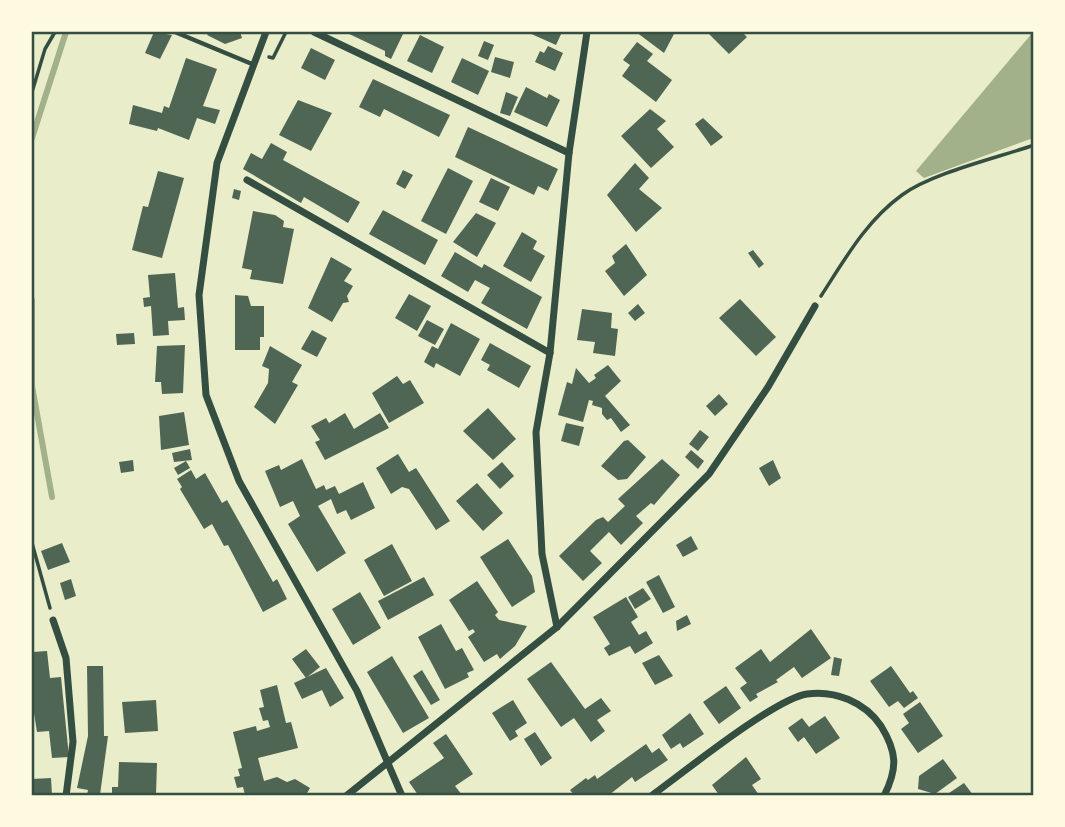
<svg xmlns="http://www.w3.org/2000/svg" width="1065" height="827" font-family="'Public Sans',sans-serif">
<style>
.water{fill:#a3b18a}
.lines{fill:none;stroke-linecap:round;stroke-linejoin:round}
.stream{stroke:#a3b18a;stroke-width:6}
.building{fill:#4f6655}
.path{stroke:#344e41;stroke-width:3.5}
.service{stroke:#344e41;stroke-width:4.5}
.minor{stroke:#344e41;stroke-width:7}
.neatline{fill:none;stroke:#344e41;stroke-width:2.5}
</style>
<rect width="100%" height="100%" fill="#e9edc9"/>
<path class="water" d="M1033 32V138L924 178 916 171Z"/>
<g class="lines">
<g class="stream">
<path d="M32 138 66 32"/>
<path d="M32 300V386L52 497"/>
</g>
</g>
<g class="building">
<path d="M154 32 172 35 160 59 145 53Z"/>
<path d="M209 32H240L242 38 225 44 207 35Z"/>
<path d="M345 32H404L391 59 385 56V51Z"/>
<path d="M527 32H562L556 45Z"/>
<path d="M636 32H675L664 53Z"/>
<path d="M707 32H742L747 37 729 54Z"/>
<path d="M420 35 444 47 432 73 407 61Z"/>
<path d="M484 41 494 45 488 60 478 56Z"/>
<path d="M637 42 653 54 647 61 672 80 656 102 622 76 630 65 623 60Z"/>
<path d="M548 46 563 53 555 71 535 62 540 51 544 53Z"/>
<path d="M311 48 335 60 325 80 301 68Z"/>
<path d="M495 57 514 62 510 78 491 72Z"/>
<path d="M186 58 217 69 203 106 220 110 215 124 197 118 189 140 158 128 157 131 129 124 133 105 162 113 164 106 169 108Z"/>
<path d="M462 58 489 71 478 95 451 82Z"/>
<path d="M373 79 450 115 439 137 384 109 380 117 359 107Z"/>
<path d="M526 87 547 98 549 94 560 100 547 127 514 112Z"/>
<path d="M506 92 518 97 510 116 500 113Z"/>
<path d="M298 100 332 113 311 151 279 135Z"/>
<path d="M650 109 666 121 657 129 674 147 651 168 621 136Z"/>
<path d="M703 118 723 137 711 146 695 124Z"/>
<path d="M468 127 558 169 548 191 538 186 534 195 455 157Z"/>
<path d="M271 143 287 152 283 160 360 202 348 223 304 197 301 203 243 169 251 153 262 159Z"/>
<path d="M635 163 649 178 639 189 662 208 636 232 607 195Z"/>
<path d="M448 168 473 181 446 234 421 221Z"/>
<path d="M403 170 413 175 405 189 396 184Z"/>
<path d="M158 171 184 178 162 258 132 250 143 206 148 207Z"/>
<path d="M491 178 510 187 498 211 479 202Z"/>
<path d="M234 189 241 191 239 200 232 198Z"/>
<path d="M383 210 438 240 425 265 369 234Z"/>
<path d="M253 211 275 215 284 221 283 227 294 229 283 284 250 279 252 270 242 268Z"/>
<path d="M476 213 496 223 477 257 453 242Z"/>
<path d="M522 232 537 241 533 249 545 256 531 282 503 266Z"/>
<path d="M626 244 647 275 624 296 605 271 615 263 612 256Z"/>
<path d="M753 250 764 264 759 268 748 253Z"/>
<path d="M455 252 482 268 484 264 542 297 527 329 481 303 490 288 475 280 468 292 441 276Z"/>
<path d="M331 257 352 269 344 281 353 286 347 296 349 302 343 303 332 322 308 308Z"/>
<path d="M175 273 178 308 184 307 185 320 168 321 169 335 153 336 151 306 144 307 143 298 150 297 148 275Z"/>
<path d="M409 294 431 306 417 331 395 318Z"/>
<path d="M235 295 248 296 251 306H264V337H260V350H235Z"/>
<path d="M740 299 776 337 756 356 719 318Z"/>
<path d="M638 304 645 313 635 321 628 313Z"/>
<path d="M582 309 612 313 611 328 618 329 615 356 593 353 595 342 577 340Z"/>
<path d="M427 320 444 329 435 345 418 336Z"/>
<path d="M451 323 480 339 460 376 436 363 434 368 424 362 432 346 438 349Z"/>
<path d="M312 330 327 338 317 357 301 349Z"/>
<path d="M134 333 135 344 117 345 116 334Z"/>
<path d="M490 343 531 366 519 388 487 370 490 365 481 360Z"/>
<path d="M185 345 183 393 162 394 161 382H155L157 346Z"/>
<path d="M270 346 302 365 292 382 298 385 275 424 254 407 268 383 269 369 262 366Z"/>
<path d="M608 365 621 381 605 396 630 425 621 432 611 418 607 420 602 414V408L592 405 593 401 589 400 583 422 558 415 567 382 572 384 576 368 589 383 596 378 594 375Z"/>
<path d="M397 376 403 384 410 380 424 403 389 423 372 393Z"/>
<path d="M719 394 728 404 715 416 706 406Z"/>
<path d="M488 408 516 439 493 460 463 431Z"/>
<path d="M184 412 189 445 161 450 159 416Z"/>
<path d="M345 413 354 429 380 413 389 428 325 460 315 442 320 440 311 426 326 418 329 423Z"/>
<path d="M566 423 584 427 579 446 561 441Z"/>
<path d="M700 430 709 437 698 451 689 444Z"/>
<path d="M628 440 646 457 627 479 618 480 601 466 624 441Z"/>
<path d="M190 449 192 460 174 462 172 453Z"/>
<path d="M691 450 704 461 698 469 685 457Z"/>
<path d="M398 454 409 472 416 468 450 521 436 530 409 489 402 487 391 494 376 468Z"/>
<path d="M302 459 316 489 324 485 326 490 335 486 339 494 363 482 375 508 351 520 346 510 337 514 331 499 318 506 346 553 317 572 288 524 300 516 293 501 280 507 265 471 279 465 281 470Z"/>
<path d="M662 459 680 475 654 505 651 503 636 516 643 523 621 545 609 532 590 551 602 563 583 581 559 556 596 520 603 517 608 522 625 506 618 499Z"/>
<path d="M133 460 134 471 121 473 119 462Z"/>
<path d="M773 460 781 478 769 486 759 468Z"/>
<path d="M186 461 190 468 178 475 174 468Z"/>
<path d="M502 462 514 476 500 489 487 475Z"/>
<path d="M191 470 196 479 205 473 222 503 227 500 273 582 277 579 287 599 263 612 228 545 224 546 212 524 204 529 180 489 182 487 177 479Z"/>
<path d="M477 483 503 513 483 531 456 501Z"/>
<path d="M691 536 698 549 683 557 676 545Z"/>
<path d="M508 539 532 576 535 592 512 607 480 557Z"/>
<path d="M62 543 70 562 48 570 41 551Z"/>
<path d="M392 544 412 581 384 596 364 560Z"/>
<path d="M659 575 675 607 663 613 646 582Z"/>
<path d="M424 577 434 595 388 620 378 601Z"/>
<path d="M71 579 76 596 65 600 60 583Z"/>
<path d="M477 581 498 612 495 615 499 620 527 626 515 646 500 659 497 654 484 662 468 637 475 632 473 629 469 631 449 600Z"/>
<path d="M643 588 651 599 635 609 628 597Z"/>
<path d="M360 592 381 628 353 645 332 609Z"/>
<path d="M626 597 638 617 631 622 639 635 646 631 653 643 635 654 630 646 609 656 604 648 610 644 593 617Z"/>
<path d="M687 615 691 624 677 631 676 621Z"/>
<path d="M441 624 456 651 462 648 474 670 467 673 469 677 445 689 418 637Z"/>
<path d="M811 629 831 658 802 678 794 667 776 680 778 682 756 694 758 697 750 702 740 688 747 683 735 668 761 649 770 662Z"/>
<path d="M306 649 320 667 306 678 292 659Z"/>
<path d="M47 651 50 678 61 677 69 757 52 758 49 731 37 732 32 701V652Z"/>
<path d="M659 655 673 676 655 685 642 663Z"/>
<path d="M392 656 429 718 403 733 367 672Z"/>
<path d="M834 657 842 659 839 676 831 675Z"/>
<path d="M551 662 585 709 601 698 611 711 597 720 605 731 591 742 574 718 561 727 527 679Z"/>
<path d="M87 666H103L104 736H108L100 795H87L88 790 77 788 88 736Z"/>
<path d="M891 666 910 693 913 691 918 698 904 708 898 701 889 707 870 681Z"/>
<path d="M326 668 344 698 330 707 322 690 302 699 294 683Z"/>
<path d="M422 670 440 700 431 705 413 676Z"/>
<path d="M277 685 286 723 291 722 298 748 258 758 264 781 277 777 287 782 295 779 310 788 306 795H245L243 787 237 788 234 777 240 776 238 769 242 768 233 732 256 726 257 731 270 727 268 720 263 721 259 708 264 707 260 690Z"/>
<path d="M726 686 741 708 719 724 703 702Z"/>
<path d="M156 700 158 731 125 733 122 702Z"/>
<path d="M513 700 527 723 515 731 518 736 510 741 492 713Z"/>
<path d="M920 702 943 736 918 753 901 729 909 723 903 714Z"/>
<path d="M690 713 704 734 683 748 680 743 671 749 662 735Z"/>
<path d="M825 716 840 738 816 754 804 737 798 742 788 728 802 718 809 727Z"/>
<path d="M535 732 552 758 541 766 524 739Z"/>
<path d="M446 734 473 774 455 786 462 795H418L409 782 444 758 433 743Z"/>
<path d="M646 744 652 753 659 748 668 760 635 782 632 777 609 795H574L570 790 586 778 588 780 595 775 597 779Z"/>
<path d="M746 757 761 779 752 785 759 795H719L712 785Z"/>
<path d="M943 759 957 778 935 794 918 789 919 776Z"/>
<path d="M119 762 157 763 156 795H112V787H118Z"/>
<path d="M51 778 52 795H32V779Z"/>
<path d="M964 783 973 795H946Z"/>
</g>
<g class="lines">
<g class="path">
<path d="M269 57 273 58 286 32"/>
<path d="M32 92 45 49 55 32"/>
<path d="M821 296C845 259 866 221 902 195 932 173 997 158 1034 145"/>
<path d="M32 543 50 608"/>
</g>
<path class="service" d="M175 32 252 64"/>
<g class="minor">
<path d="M266 32 217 163 199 295 206 395 239 481 357 691 402 796"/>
<path d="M314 32 569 153"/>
<path d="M247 180 550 353"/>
<path d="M53 620 66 658 73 742 66 796"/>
<path d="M557 627 542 554 536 432 550 353 569 153 587 32"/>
<path d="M346 796 557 627 709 474 768 387 815 306"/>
<path d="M651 796C683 773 774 699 807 694 835 690 865 702 881 726 897 752 898 768 884 796"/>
</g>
</g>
<rect width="1065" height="827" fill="none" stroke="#fefae0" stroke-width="66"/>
<rect x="33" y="33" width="999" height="761" class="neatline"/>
</svg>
